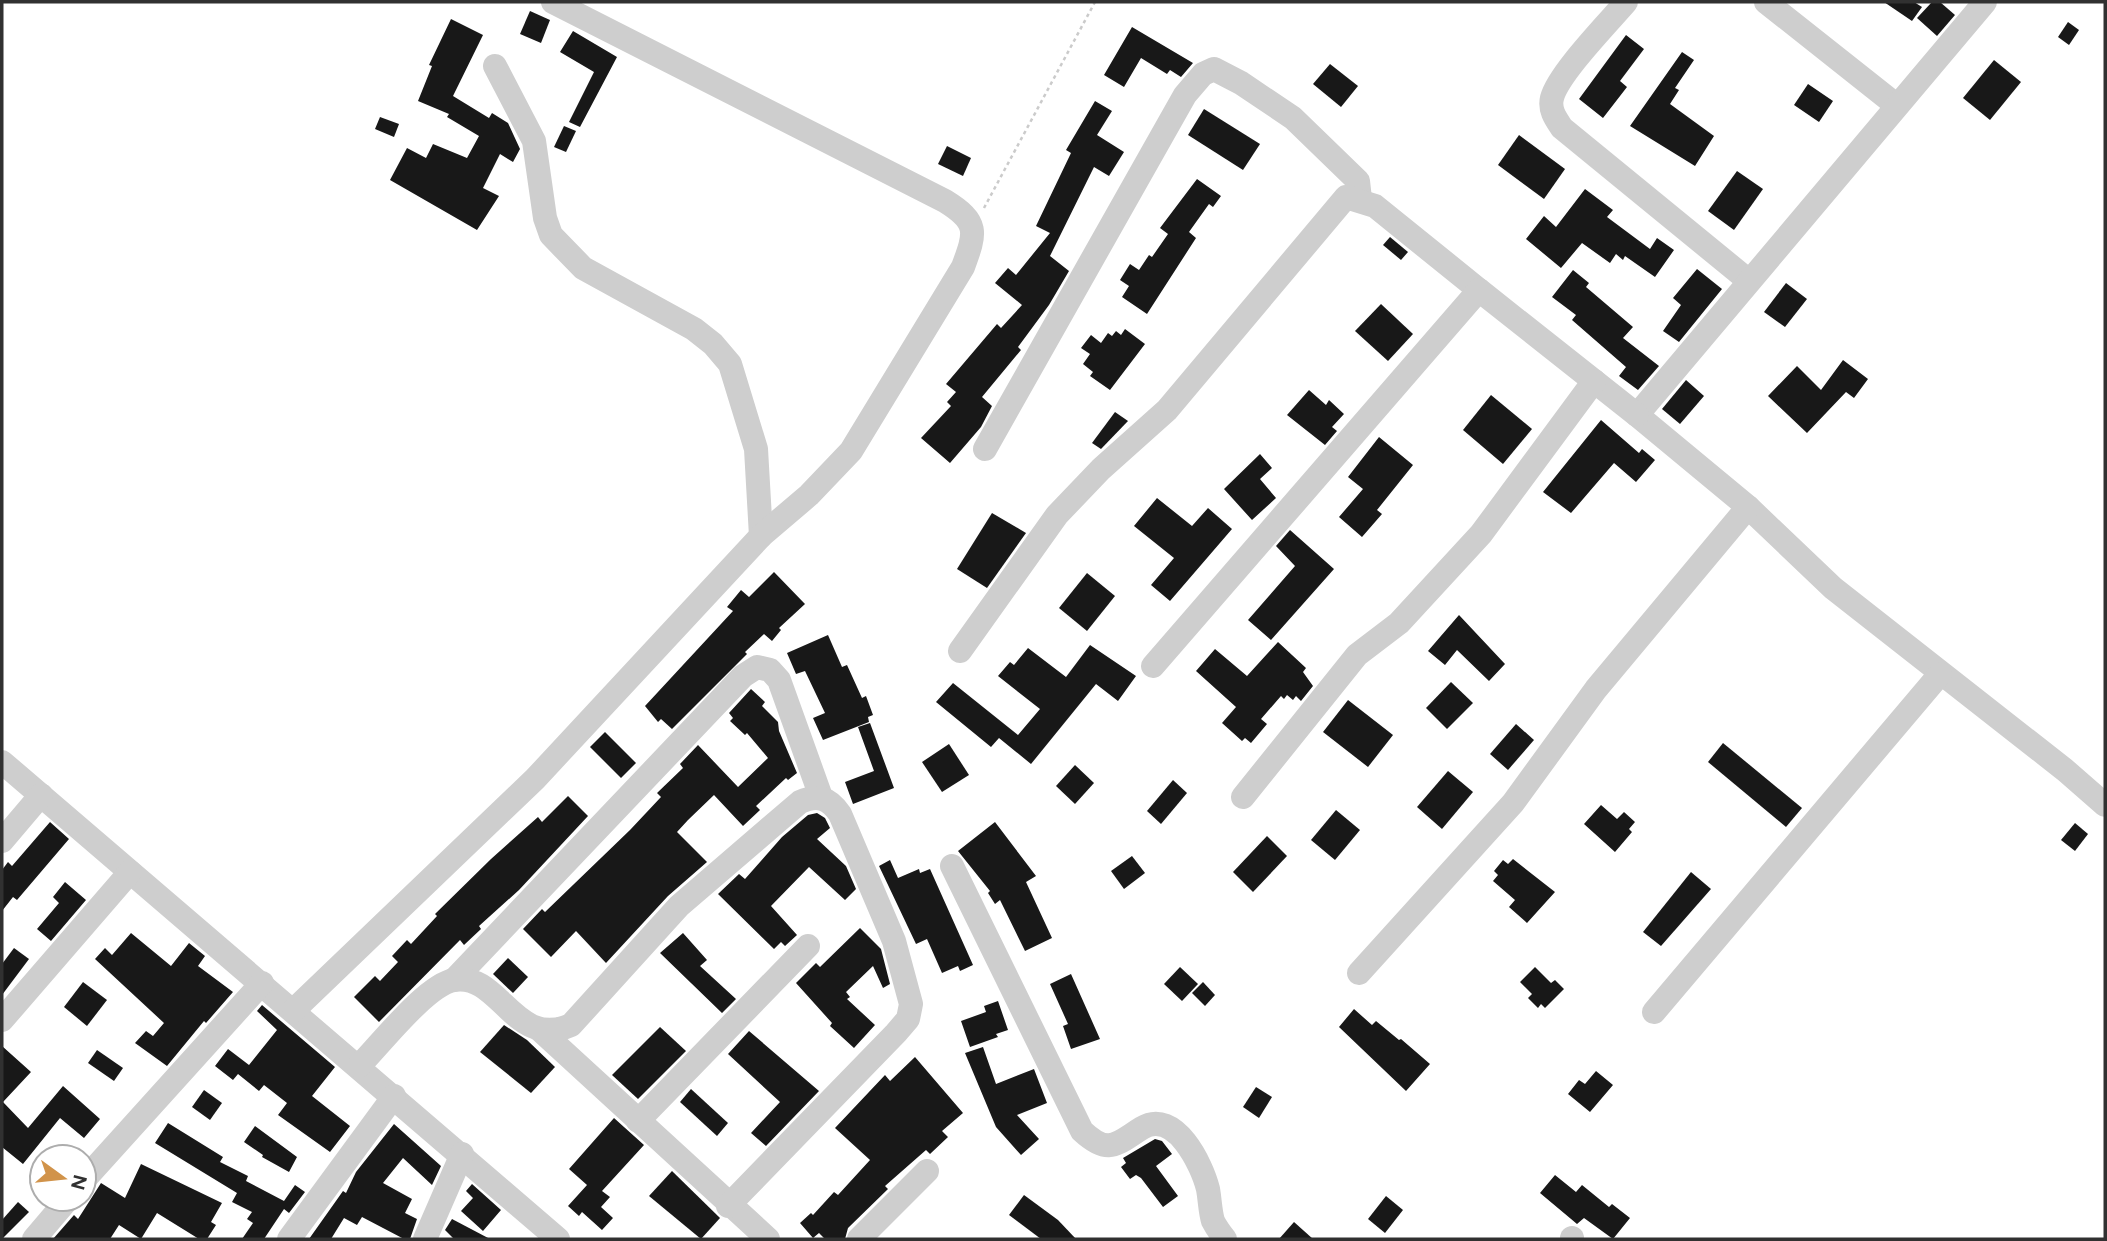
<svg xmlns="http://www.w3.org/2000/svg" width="2107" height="1241" font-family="Figtree,sans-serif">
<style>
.building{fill:#181818}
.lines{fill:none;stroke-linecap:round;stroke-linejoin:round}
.path{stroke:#cbcbcb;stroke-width:2.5;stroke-dasharray:3.5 3.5;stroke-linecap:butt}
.minor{stroke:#cecece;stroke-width:24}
</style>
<rect width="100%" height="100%" fill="#fff"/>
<g class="building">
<path d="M1884 2H1914L1922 7 1912 21Z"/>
<path d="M1932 2H1940L1955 15 1937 36 1917 18Z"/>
<path d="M530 11 550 20 541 43 520 34Z"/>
<path d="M451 19 483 35 453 96 489 118 492 113 508 123 520 149 513 162 500 154 483 188 499 196 477 230 390 180 407 148 426 158 433 144 467 158 479 136 447 117 449 114 418 101 432 66 429 65Z"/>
<path d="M2068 22 2079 30 2069 45 2058 37Z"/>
<path d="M1132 27 1193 63 1181 77 1170 70 1167 74 1141 58 1124 87 1104 75Z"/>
<path d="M573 31 617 57 580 127 569 122 594 72 560 52Z"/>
<path d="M1626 35 1644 49 1620 81 1627 87 1603 118 1579 99Z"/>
<path d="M1682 52 1694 60 1675 88 1679 90 1670 104 1714 136 1695 166 1630 126Z"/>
<path d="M1994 60 2021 82 1990 120 1963 98Z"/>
<path d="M1330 64 1358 86 1341 107 1313 84Z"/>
<path d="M1808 84 1833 101 1819 122 1794 105Z"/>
<path d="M1095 101 1112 111 1097 135 1124 152 1109 176 1094 167 1050 256 1069 271 1049 305 1018 347 1021 350 982 397 992 406 981 427 950 463 921 438 951 406 947 402 956 392 946 384 997 324 1001 328 1022 305 995 283 1008 268 1016 275 1050 233 1036 226 1071 153 1066 150Z"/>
<path d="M1204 109 1260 144 1243 170 1188 135Z"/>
<path d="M380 117 399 124 394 137 375 129Z"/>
<path d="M564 126 576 131 566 152 554 147Z"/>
<path d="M1519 135 1565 169 1544 199 1498 165Z"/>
<path d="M947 146 971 158 963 176 938 164Z"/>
<path d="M1737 171 1763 189 1734 230 1708 211Z"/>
<path d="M1197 179 1221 196 1213 207 1209 204 1189 232 1196 238 1147 314 1122 297 1129 286 1120 280 1130 264 1139 270 1149 255 1152 257 1168 234 1160 228Z"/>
<path d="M1585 189 1613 210 1607 217 1650 249 1657 238 1674 250 1655 277 1625 256 1623 260 1616 254 1610 263 1582 243 1561 268 1526 239 1544 216 1556 227Z"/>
<path d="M1390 237 1408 252 1401 260 1383 245Z"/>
<path d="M1697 269 1722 289 1679 342 1663 331 1681 305 1673 298Z"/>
<path d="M1573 270 1589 283 1586 287 1633 327 1623 338 1659 366 1638 390 1619 376 1626 367 1572 320 1576 315 1552 297Z"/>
<path d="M1786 283 1807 299 1785 327 1764 312Z"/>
<path d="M1381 304 1413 334 1388 361 1355 331Z"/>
<path d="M1125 329 1145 344 1110 390 1090 376 1093 372 1083 364 1090 354 1081 348 1091 335 1101 343 1108 333 1112 336 1116 331 1121 335Z"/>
<path d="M1843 360 1868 379 1854 398 1846 392 1807 433 1768 396 1797 366 1821 390Z"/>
<path d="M1686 380 1704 396 1680 424 1662 409Z"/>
<path d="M1309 390 1326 405 1329 400 1344 414 1332 427 1337 431 1325 445 1287 415Z"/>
<path d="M1491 395 1532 429 1503 464 1463 430Z"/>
<path d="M1115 412 1128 421 1101 449 1092 443Z"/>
<path d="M1601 420 1639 453 1642 449 1655 460 1636 482 1614 463 1571 513 1543 492Z"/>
<path d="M1379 437 1413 465 1377 510 1382 514 1362 537 1339 517 1363 489 1348 477Z"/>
<path d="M1260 454 1272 468 1260 479 1276 498 1252 520 1224 489Z"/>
<path d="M1157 498 1192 526 1208 508 1232 529 1170 601 1151 585 1174 558 1134 526Z"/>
<path d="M992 513 1026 533 987 588 957 569Z"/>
<path d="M1290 530 1334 569 1271 640 1248 620 1295 566 1276 546Z"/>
<path d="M774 572 805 604 779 628 781 630 772 641 764 634 745 652 747 654 672 729 661 719 658 722 645 706 733 611 727 607 741 590 749 597Z"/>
<path d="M1087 573 1115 596 1087 631 1059 608Z"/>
<path d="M1459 615 1505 664 1489 681 1457 650 1445 665 1428 651Z"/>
<path d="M828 635 842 667 847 665 862 698 866 696 873 715 868 717 869 722 823 740 813 718 825 713 805 671 796 674 787 653Z"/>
<path d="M1278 642 1306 668 1303 672 1313 686 1301 701 1296 696 1293 700 1287 695 1284 699 1281 696 1261 719 1267 724 1251 743 1245 738 1242 741 1222 723 1236 707 1196 671 1215 649 1247 676Z"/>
<path d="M1090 645 1136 676 1118 701 1096 684 1031 764 999 738 991 747 936 702 953 683 1018 735 1040 709 998 676 1010 662 1014 665 1028 648 1066 677Z"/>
<path d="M1451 682 1473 703 1447 729 1426 708Z"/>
<path d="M751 689 765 702 762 706 778 722 779 731 797 773 788 780 786 778 756 806 760 810 743 826 714 795 688 820 677 832 707 862 668 896 606 963 576 931 551 957 523 929 542 909 545 912 630 830 661 797 657 793 683 768 680 764 698 745 738 787 768 758 747 733 745 735 730 721 733 718 729 713Z"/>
<path d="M1348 700 1393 735 1368 767 1323 732Z"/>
<path d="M870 723 894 788 853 804 845 782 874 771 858 727Z"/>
<path d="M1516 724 1534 740 1508 770 1490 754Z"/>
<path d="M605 732 636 763 621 778 590 747Z"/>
<path d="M1723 743 1802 808 1786 827 1708 762Z"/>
<path d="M949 744 969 775 942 792 922 762Z"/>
<path d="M1075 765 1094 783 1075 804 1056 786Z"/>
<path d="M1448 771 1473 792 1442 829 1417 807Z"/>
<path d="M1173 780 1187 793 1161 824 1147 811Z"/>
<path d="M568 796 588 816 519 890 479 926 481 929 464 945 460 940 379 1022 354 997 375 976 380 981 398 962 392 956 407 940 411 944 437 916 435 914 491 859 538 817 542 822Z"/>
<path d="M1601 805 1617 819 1624 812 1635 822 1629 829 1632 832 1615 852 1584 824Z"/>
<path d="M1336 810 1360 830 1335 860 1311 840Z"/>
<path d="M817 813 825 818 830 828 817 839 846 866 856 889 845 900 809 867 771 906 797 935 785 946 781 942 774 949 718 894 739 874 745 879 782 837 808 815Z"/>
<path d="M50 822 69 839 17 900 13 897 2 911V870L8 862 12 866Z"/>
<path d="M995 822 1036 876 1026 882 1052 938 1025 951 1000 900 995 904 988 893 990 891 958 851Z"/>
<path d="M2075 823 2088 834 2075 851 2061 840Z"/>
<path d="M1267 836 1287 856 1253 892 1233 872Z"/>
<path d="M1132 856 1145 873 1124 889 1111 871Z"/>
<path d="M1513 859 1555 892 1527 923 1509 907 1515 900 1493 881 1498 875 1494 871 1503 860 1508 864Z"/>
<path d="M890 860 898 878 919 869 920 873 930 869 973 965 960 971 958 966 942 973 927 939 916 944 879 866Z"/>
<path d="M1691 872 1711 889 1661 946 1643 932Z"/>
<path d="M65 882 86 900 51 941 37 929 59 903 53 897Z"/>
<path d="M860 928 881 949 890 984 883 988 873 966 846 992 850 997 847 999 875 1025 854 1048 830 1026 832 1023 796 983 816 963 820 967Z"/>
<path d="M131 933 171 966 189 943 205 956 198 966 233 992 206 1023 204 1021 167 1066 135 1043 146 1031 153 1036 164 1023 95 959 105 948 112 955Z"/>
<path d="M683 933 707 960 700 966 736 999 722 1013 660 953Z"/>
<path d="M14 948 29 959 2 995V964Z"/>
<path d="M508 958 528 977 513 993 493 974Z"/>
<path d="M1180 967 1198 984 1182 1001 1164 984Z"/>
<path d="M1535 967 1551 983 1555 980 1564 989 1545 1008 1541 1004 1538 1008 1528 998 1532 994 1520 982Z"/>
<path d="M1071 974 1100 1039 1071 1049 1063 1026 1068 1024 1050 984Z"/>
<path d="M83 982 107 1000 87 1026 64 1007Z"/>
<path d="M1203 982 1215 995 1205 1006 1192 993Z"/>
<path d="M998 1001 1008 1030 996 1034 998 1037 970 1047 961 1021 986 1012 984 1006Z"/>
<path d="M262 1005 335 1067 312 1096 350 1126 330 1152 278 1115 287 1103 264 1085 259 1091 238 1074 233 1080 215 1066 228 1049 249 1065 277 1030 257 1011Z"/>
<path d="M1354 1009 1372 1025 1376 1021 1399 1040 1401 1039 1430 1064 1406 1091 1339 1027Z"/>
<path d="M504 1025 527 1040 555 1067 531 1093 480 1052Z"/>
<path d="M660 1027 686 1051 638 1099 612 1075Z"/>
<path d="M749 1031 819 1091 766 1146 751 1133 780 1102 728 1054Z"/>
<path d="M2 1046 31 1072 3 1102 28 1128 63 1086 100 1119 84 1138 60 1118 23 1164 2 1147Z"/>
<path d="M983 1047 996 1084 1034 1069 1047 1103 1017 1115 1039 1139 1021 1155 996 1127 965 1053Z"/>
<path d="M97 1050 123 1068 114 1081 88 1063Z"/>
<path d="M915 1057 963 1113 942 1131 948 1137 930 1154 926 1150 885 1186 888 1189 848 1228 845 1239H825L819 1233 813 1238 800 1223 811 1213 813 1215 834 1192 838 1195 870 1160 835 1128 885 1075 890 1081Z"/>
<path d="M1596 1071 1613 1085 1590 1112 1568 1094 1579 1080 1585 1084Z"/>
<path d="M1256 1087 1272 1097 1259 1118 1243 1107Z"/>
<path d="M691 1089 728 1123 717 1136 680 1102Z"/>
<path d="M204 1090 222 1103 210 1120 192 1107Z"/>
<path d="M614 1118 644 1145 602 1191 610 1197 601 1207 613 1218 602 1230 582 1212 579 1216 568 1206 587 1185 569 1169Z"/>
<path d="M168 1123 223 1157 220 1162 248 1176 246 1181 284 1201 295 1185 305 1192 289 1213 284 1209 264 1239H242L253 1223 247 1219 252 1212 232 1202 237 1193 155 1143Z"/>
<path d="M394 1124 441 1166 432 1185 403 1158 383 1183 412 1199 405 1213 417 1219 410 1239H404L362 1217 357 1225 344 1218 331 1239H309L343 1191 346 1193 356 1172Z"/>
<path d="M255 1126 297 1157 289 1172 262 1157 263 1155 244 1142Z"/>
<path d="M1155 1139 1162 1141 1172 1154 1156 1166 1178 1196 1163 1207 1141 1178 1136 1175 1130 1179 1121 1167 1126 1163 1123 1158Z"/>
<path d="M141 1164 222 1203 211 1222 216 1225 207 1239H199L157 1213 141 1239 119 1225 110 1239H53L74 1215 78 1219 101 1183 125 1198Z"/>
<path d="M672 1171 720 1218 701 1239 649 1196Z"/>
<path d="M1555 1175 1576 1192 1582 1185 1609 1207 1612 1204 1630 1218 1613 1239 1584 1218 1577 1224 1540 1193Z"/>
<path d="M472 1184 501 1210 483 1231 461 1211 473 1198 466 1191Z"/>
<path d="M1024 1195 1058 1220 1076 1239H1041L1009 1215Z"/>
<path d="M1386 1196 1403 1210 1385 1233 1368 1219Z"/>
<path d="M18 1202 29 1212 2 1239V1220Z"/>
<path d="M452 1219 490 1239H454L445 1230Z"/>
<path d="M1294 1222 1313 1239H1279Z"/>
</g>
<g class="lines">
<path class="path" d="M984 208 1095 2"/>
<g class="minor">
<path d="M1626 2C1608 23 1558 74 1552 98 1549 110 1556 119 1562 128L1749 281"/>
<path d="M1766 2 1896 105"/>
<path d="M1985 2 1637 415 1748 507 1833 588 2065 770 2105 805"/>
<path d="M495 66 534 141 545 218 551 235 583 268 694 329 713 344 730 364 756 449 761 536"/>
<path d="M985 449 1185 95 1203 74 1214 69 1241 83 1293 118 1358 181 1360 199"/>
<path d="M960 651 1057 515 1101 469 1167 410 1346 197 1375 206 1479 290"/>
<path d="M1153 666 1479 290 1637 415"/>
<path d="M2 762 558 1239"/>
<path d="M1243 797 1357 655 1399 623 1481 534 1594 381"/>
<path d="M2 841 41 795"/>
<path d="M952 866 1082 1131C1109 1156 1116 1144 1142 1128 1175 1108 1202 1165 1208 1189 1210 1200 1210 1211 1213 1221 1216 1227 1221 1234 1225 1239"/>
<path d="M1359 973 1513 803 1596 689 1748 507"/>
<path d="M454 980 743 676 757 667 770 670 779 680 821 797"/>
<path d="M294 1010 535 779 761 536 809 495 851 451 963 267C976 232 979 222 945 201L553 2"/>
<path d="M1654 1012 1940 674"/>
<path d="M2 1020 130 872"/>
<path d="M540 1030 768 1239"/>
<path d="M359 1066C380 1045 426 985 454 980 500 972 514 1050 571 1025L679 906 800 802C818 794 829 798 840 814L894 941 911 1004 908 1019 896 1033 728 1206"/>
<path d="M638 1121 808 946"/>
<path d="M84 1180 262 983"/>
<path d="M34 1239 68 1199"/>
<path d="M289 1239 394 1096"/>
<path d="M425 1239 462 1154"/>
<path d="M859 1239 927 1171"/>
<path d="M1572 1239V1238"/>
</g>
</g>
<rect width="2107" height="1241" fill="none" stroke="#313131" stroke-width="7"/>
<g transform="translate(63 1178) rotate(105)"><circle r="33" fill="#ffffff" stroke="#adadad" stroke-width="2"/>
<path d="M0-5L12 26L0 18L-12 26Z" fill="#d1934a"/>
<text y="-10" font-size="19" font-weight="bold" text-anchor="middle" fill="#313131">N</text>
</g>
</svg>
